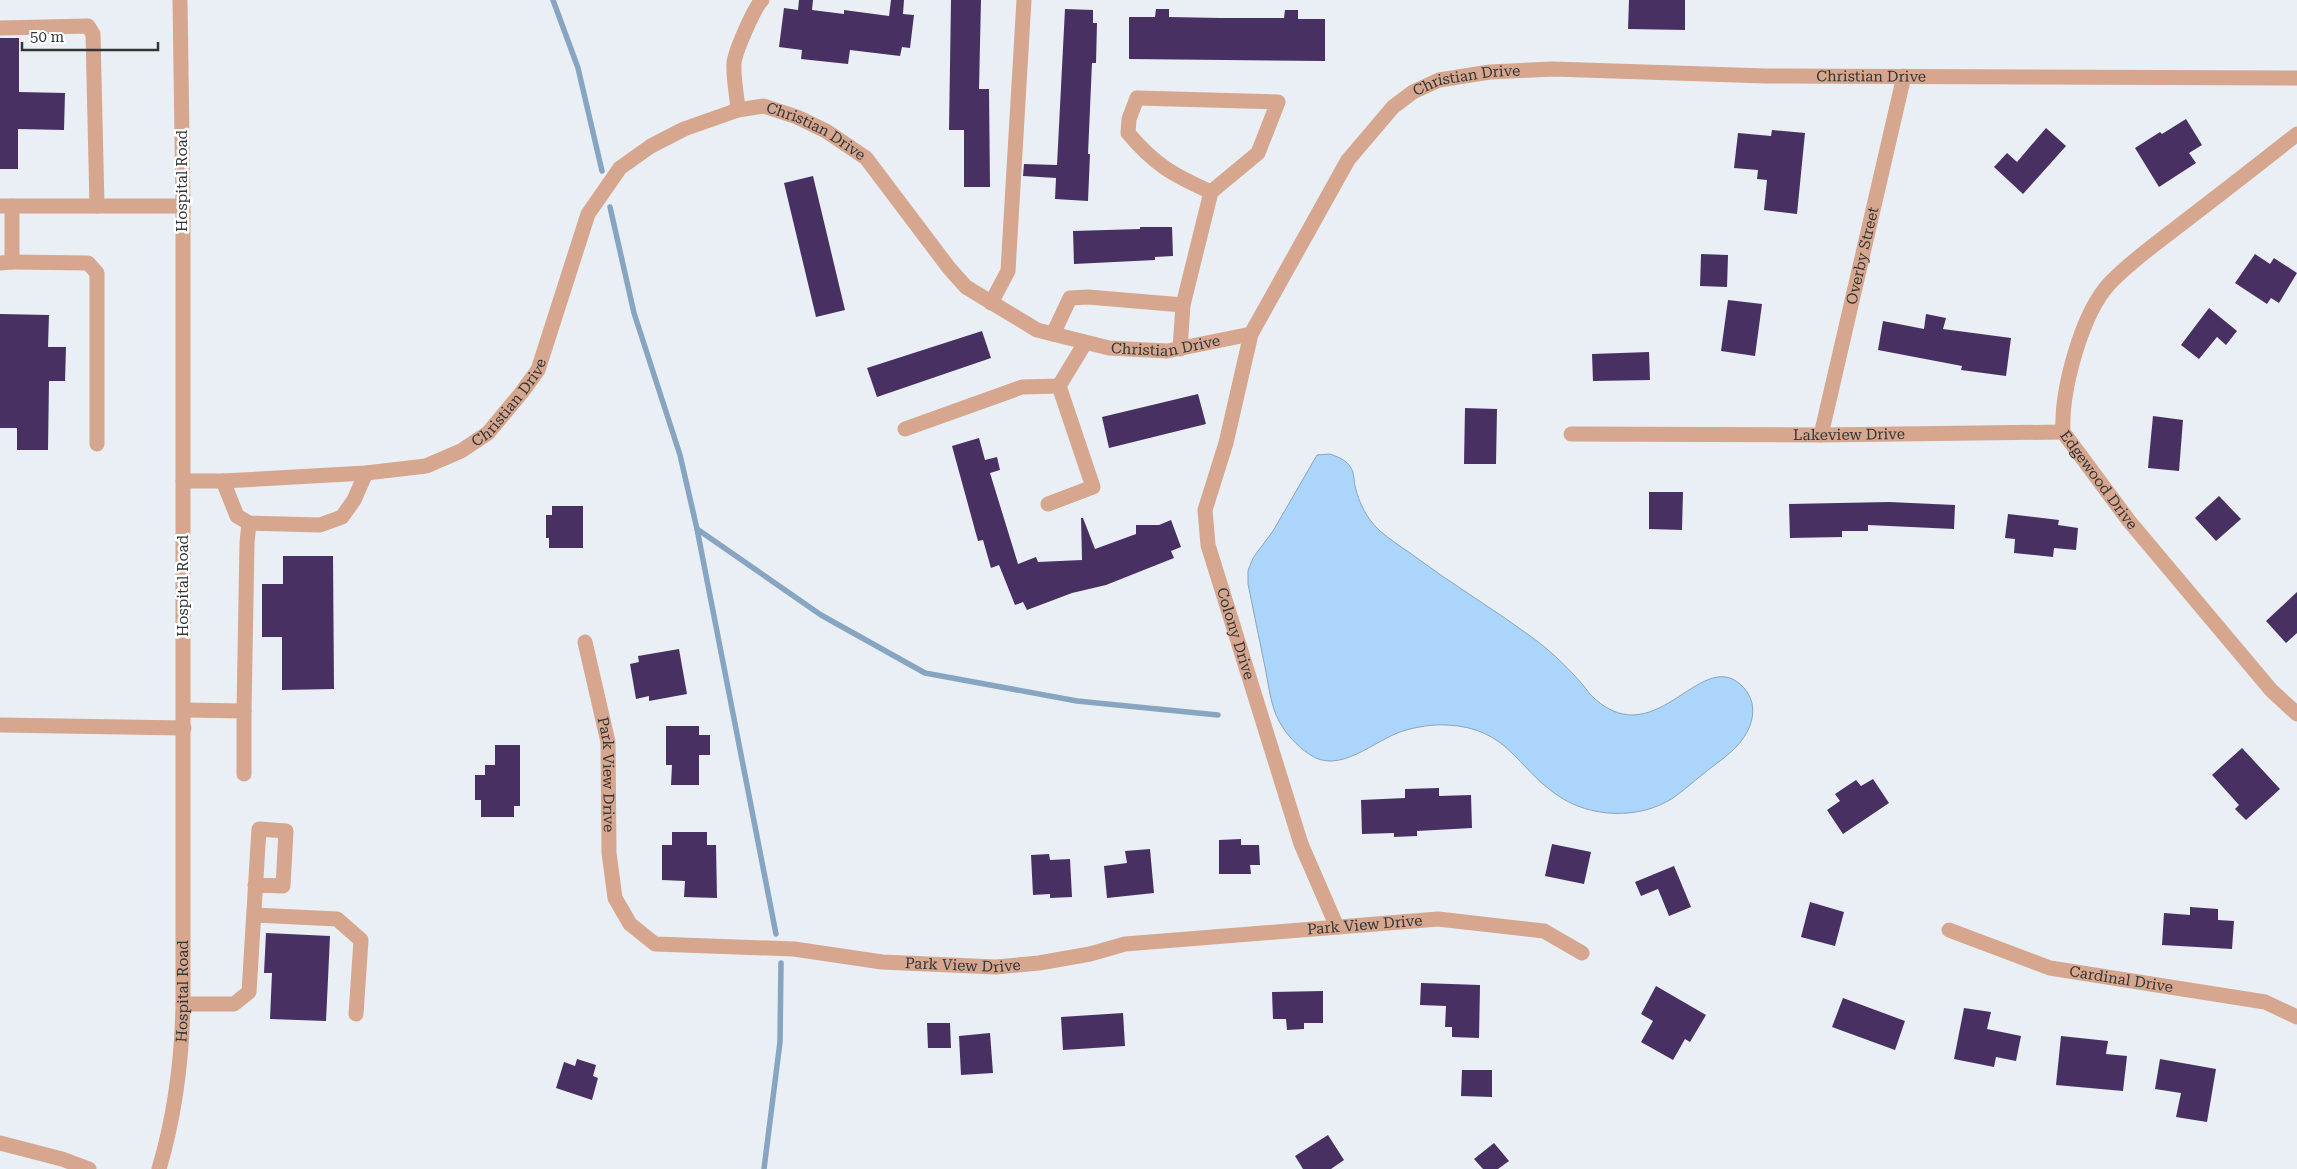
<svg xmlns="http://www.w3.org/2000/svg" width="2297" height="1169" font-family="'Roboto Serif',serif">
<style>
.water{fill:#abd5fa;stroke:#87a5c0}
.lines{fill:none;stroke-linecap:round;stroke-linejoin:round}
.stream{stroke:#87a5c0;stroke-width:5.5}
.building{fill:#483162}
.minor{stroke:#d6a68e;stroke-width:15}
.labels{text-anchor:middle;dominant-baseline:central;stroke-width:5;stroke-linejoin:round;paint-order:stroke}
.street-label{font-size:15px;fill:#323537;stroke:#fff}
</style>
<rect width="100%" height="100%" fill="#e9eff4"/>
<path class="water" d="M1330 454C1338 457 1347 460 1351 468 1354 472 1354 481 1355 486 1359 503 1367 519 1379 530 1389 539 1400 546 1410 553 1451 584 1496 610 1537 641 1553 653 1570 670 1583 685 1587 690 1590 695 1595 699 1658 755 1703 642 1744 688 1760 706 1752 730 1737 746 1728 756 1714 765 1703 774 1693 782 1683 791 1673 798 1639 820 1590 818 1557 795 1516 767 1508 728 1447 725 1433 724 1416 727 1403 731 1374 740 1339 776 1309 754 1297 746 1286 734 1279 721 1271 706 1269 688 1266 672 1260 643 1254 613 1248 584V571L1253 558 1273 531 1317 455Z"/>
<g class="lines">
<g class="stream">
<path d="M553 0 578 68 602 171"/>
<path d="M610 207 634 313 680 455 697 529 776 934"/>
<path d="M697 529 821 615 925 673 1077 701 1218 715"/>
<path d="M764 1169 780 1042 781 963"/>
</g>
</g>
<g class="building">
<path d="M799 0H813L812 10 844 14V10L889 16 891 0H904L903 14 914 15 910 48 902 47 900 56 850 50 848 64 801 59 802 50 779 47 784 8 798 10Z"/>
<path d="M951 0H981L979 89H989L990 187H964V130H949Z"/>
<path d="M1629 0H1685V30L1628 29Z"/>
<path d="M1065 9 1093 10V23H1097L1096 63H1092L1088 154H1090L1088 201 1055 199 1056 178 1023 176 1024 164 1057 165Z"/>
<path d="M1156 9H1169V17L1220 18H1284L1285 10H1298V19H1325V61L1129 59V17H1155Z"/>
<path d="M0 38H19V92L65 93 64 130 18 129V169H0Z"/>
<path d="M2186 119 2202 145 2189 153 2196 163 2159 187 2135 148 2160 132 2162 134Z"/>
<path d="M2046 128 2066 146 2023 194 1994 167 2007 153 2017 162Z"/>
<path d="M1772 130 1805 133 1797 214 1764 210 1767 180 1757 179 1758 170 1734 168 1738 133 1771 136Z"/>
<path d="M813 176 845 310 816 317 784 183Z"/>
<path d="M1140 227H1172L1173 256 1155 257V260L1074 264 1073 231 1140 229Z"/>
<path d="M1701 254 1728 255 1727 287 1700 286Z"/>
<path d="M2255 254 2270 264 2274 258 2297 273 2279 303 2271 298 2267 304 2235 283Z"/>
<path d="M1728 300 1762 304 1755 356 1721 351Z"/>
<path d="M2209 308 2237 331 2226 345 2217 337 2199 359 2181 345Z"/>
<path d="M0 314 49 315 48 347H66L65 381H49L48 450H17V428H0Z"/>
<path d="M1926 314 1946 318 1943 329 2011 338 2006 376 1961 370 1962 366 1878 350 1883 321 1924 329Z"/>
<path d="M982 331 991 358 877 397 867 368Z"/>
<path d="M1649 352 1650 380 1593 381 1592 354Z"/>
<path d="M1198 394 1206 424 1109 448 1102 417Z"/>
<path d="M1465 408 1497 409 1496 464H1464Z"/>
<path d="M2153 416 2183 420 2179 471 2148 468Z"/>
<path d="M979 438 985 460 997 457 1000 470 990 473 1018 564 1036 557 1038 562 1082 560 1081 518H1083L1095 549 1136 534V525H1159L1171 520 1181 547 1171 551 1174 558 1106 585 1072 593 1027 610 1023 602 1015 605 999 565 991 568 983 540 978 541 952 446Z"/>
<path d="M1649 492H1683L1682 530 1649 529Z"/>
<path d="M2219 496 2241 519 2216 541 2195 518Z"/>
<path d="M1889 502 1955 505 1954 529 1868 525V531H1842V537L1790 538 1789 504Z"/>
<path d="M552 506H583V548H549V538H546V515H552Z"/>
<path d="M2008 514 2059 520 2058 525 2078 528 2076 550 2054 548 2053 557 2014 553 2015 539 2005 538Z"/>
<path d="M283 556H333L334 689 282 690V637H262V584H283Z"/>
<path d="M2297 592V633L2286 643 2266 621Z"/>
<path d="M679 649 687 694 649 701V696L636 699 630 664 639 662 638 656Z"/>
<path d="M666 726H699V735H710V755H699V785H671L672 765H666Z"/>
<path d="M495 745H520V806H514V817H481V800H475V775H485V765H495Z"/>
<path d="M2242 748 2280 789 2246 820 2235 809 2239 805 2212 775Z"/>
<path d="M1873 779 1889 803 1843 834 1827 810 1840 801 1835 794 1856 780 1861 786Z"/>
<path d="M1439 788V796L1471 795 1472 828 1417 831V836L1394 837V833L1362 834 1361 800 1405 798V789Z"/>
<path d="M672 832H707V845H716L717 898 684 897 685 881 662 880V845H672Z"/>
<path d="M1241 839V845H1259L1260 865H1250L1251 874H1219V840Z"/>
<path d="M1552 844 1591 852 1584 884 1545 876Z"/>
<path d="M1150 849 1154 893 1107 898 1104 866 1127 863 1125 851Z"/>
<path d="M1049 854 1050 860 1070 859 1072 897 1050 898V894L1033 895 1031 855Z"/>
<path d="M1674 866 1691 907 1669 916 1658 889 1641 896 1635 882Z"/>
<path d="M1810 902 1844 912 1835 946 1801 937Z"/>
<path d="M2190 907 2218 909V920L2234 921 2232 949 2162 945 2164 913 2190 915Z"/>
<path d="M266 933 330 936 326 1021 270 1019 272 973H264Z"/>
<path d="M1421 983 1480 985 1479 1038 1452 1037V1027H1445L1446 1006 1420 1005Z"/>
<path d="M1656 986 1706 1015 1690 1042 1685 1039 1673 1060 1641 1042 1653 1021 1641 1014Z"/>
<path d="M1323 991V1023H1304V1029L1287 1030 1286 1019H1273L1272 992Z"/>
<path d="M1843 998 1905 1021 1895 1050 1832 1027Z"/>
<path d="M1964 1008 1991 1012 1987 1029 2021 1036 2016 1061 1996 1057 1994 1067 1954 1059Z"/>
<path d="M1123 1013 1125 1046 1063 1050 1061 1017Z"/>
<path d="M927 1023H950L951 1048H928Z"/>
<path d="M990 1033 993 1073 961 1075 959 1036Z"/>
<path d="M2061 1036 2108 1041 2106 1054 2127 1056 2123 1091 2056 1085Z"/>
<path d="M577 1059 596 1065 593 1076 598 1078 592 1100 556 1088 564 1062 575 1066Z"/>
<path d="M2160 1059 2216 1069 2207 1122 2176 1117 2181 1093 2155 1089Z"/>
<path d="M1462 1070H1492V1097L1461 1096Z"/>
<path d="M1328 1135 1344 1160 1331 1169H1303L1295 1156Z"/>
<path d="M1494 1143 1509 1161 1498 1169H1483L1474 1159Z"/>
</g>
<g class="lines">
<g class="minor">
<path d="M0 28 88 26 93 34 97 206"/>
<path d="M738 110C737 95 733 78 734 63 735 52 754 8 762 0"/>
<path id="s1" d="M2297 134C2258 165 2219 195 2180 225 2157 243 2131 261 2110 283 2081 314 2061 391 2063 432L2129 521 2271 690 2297 714"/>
<path d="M0 206H183"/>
<path d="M12 262 88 263 97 273V444"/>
<path d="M0 263 12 262V206"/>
<path d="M991 303 1008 271 1024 0"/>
<path d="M1053 334 1070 298 1088 297 1183 305"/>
<path id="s2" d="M1251 334 1226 443 1205 510 1208 545 1301 844 1337 927"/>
<path d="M1180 349 1183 305 1211 192 1258 153 1278 102 1137 98 1129 119 1128 133C1155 165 1173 175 1211 192"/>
<path d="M905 429 1022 387 1059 386"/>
<path id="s3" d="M1571 434 1821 435 2063 432"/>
<path id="s4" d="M1821 435 1904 76"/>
<path id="s5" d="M183 481H223L366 473 426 466 461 451 488 433 522 392 538 370 588 214 620 168 651 146 684 129 738 110 764 106 797 117 826 131 866 158 949 268 966 287 1037 330 1109 348 1167 351 1251 334 1348 160 1393 107 1413 92 1439 80 1490 72 1553 69 1766 76 2297 78"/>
<path d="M223 481 237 516 249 523 320 525 342 517 354 500 366 473"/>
<path d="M1048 504 1093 487 1059 386 1085 343"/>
<path id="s6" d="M585 642 608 742 609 853 615 898 630 924 655 944 794 949 882 962 996 967 1039 963 1090 954 1125 944 1438 919 1544 931 1582 953"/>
<path d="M184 710 244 711V774"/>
<path d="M244 711 247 543 249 523"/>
<path d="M0 725 184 728"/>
<path d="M254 915 337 919 361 940 356 1014"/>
<path id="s7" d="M1949 930 2050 968 2265 1002 2297 1017"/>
<path d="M183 1004H234L249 992 259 829 286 831 283 886 255 885"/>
<path d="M0 1143 62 1159 89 1169"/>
<path id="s8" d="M159 1169C175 1115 182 1060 183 1004V206L180 0"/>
</g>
</g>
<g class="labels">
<g class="street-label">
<text stroke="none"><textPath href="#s5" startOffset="2108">Christian Drive</textPath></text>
<text stroke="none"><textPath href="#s5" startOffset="1702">Christian Drive</textPath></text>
<text stroke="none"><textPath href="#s5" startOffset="831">Christian Drive</textPath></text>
<text transform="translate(182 181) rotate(-90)">Hospital Road</text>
<text stroke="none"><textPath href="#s4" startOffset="184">Overby Street</textPath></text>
<text stroke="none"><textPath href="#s5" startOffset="1266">Christian Drive</textPath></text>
<text stroke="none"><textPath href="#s5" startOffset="351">Christian Drive</textPath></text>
<text stroke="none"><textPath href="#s3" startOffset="278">Lakeview Drive</textPath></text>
<text stroke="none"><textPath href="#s1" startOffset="458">Edgewood Drive</textPath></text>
<text transform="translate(183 586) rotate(-90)">Hospital Road</text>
<text stroke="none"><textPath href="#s2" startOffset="310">Colony Drive</textPath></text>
<text stroke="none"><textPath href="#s6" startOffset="135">Park View Drive</textPath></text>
<text stroke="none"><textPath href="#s6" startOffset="1035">Park View Drive</textPath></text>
<text stroke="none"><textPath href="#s6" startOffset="630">Park View Drive</textPath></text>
<text stroke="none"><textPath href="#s7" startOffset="180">Cardinal Drive</textPath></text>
<text stroke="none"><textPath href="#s8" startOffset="180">Hospital Road</textPath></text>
</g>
</g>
<path d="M22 42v8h136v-8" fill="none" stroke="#323537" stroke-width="2.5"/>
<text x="30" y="42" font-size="15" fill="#323537" stroke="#ffffff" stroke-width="4" paint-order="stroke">50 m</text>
</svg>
